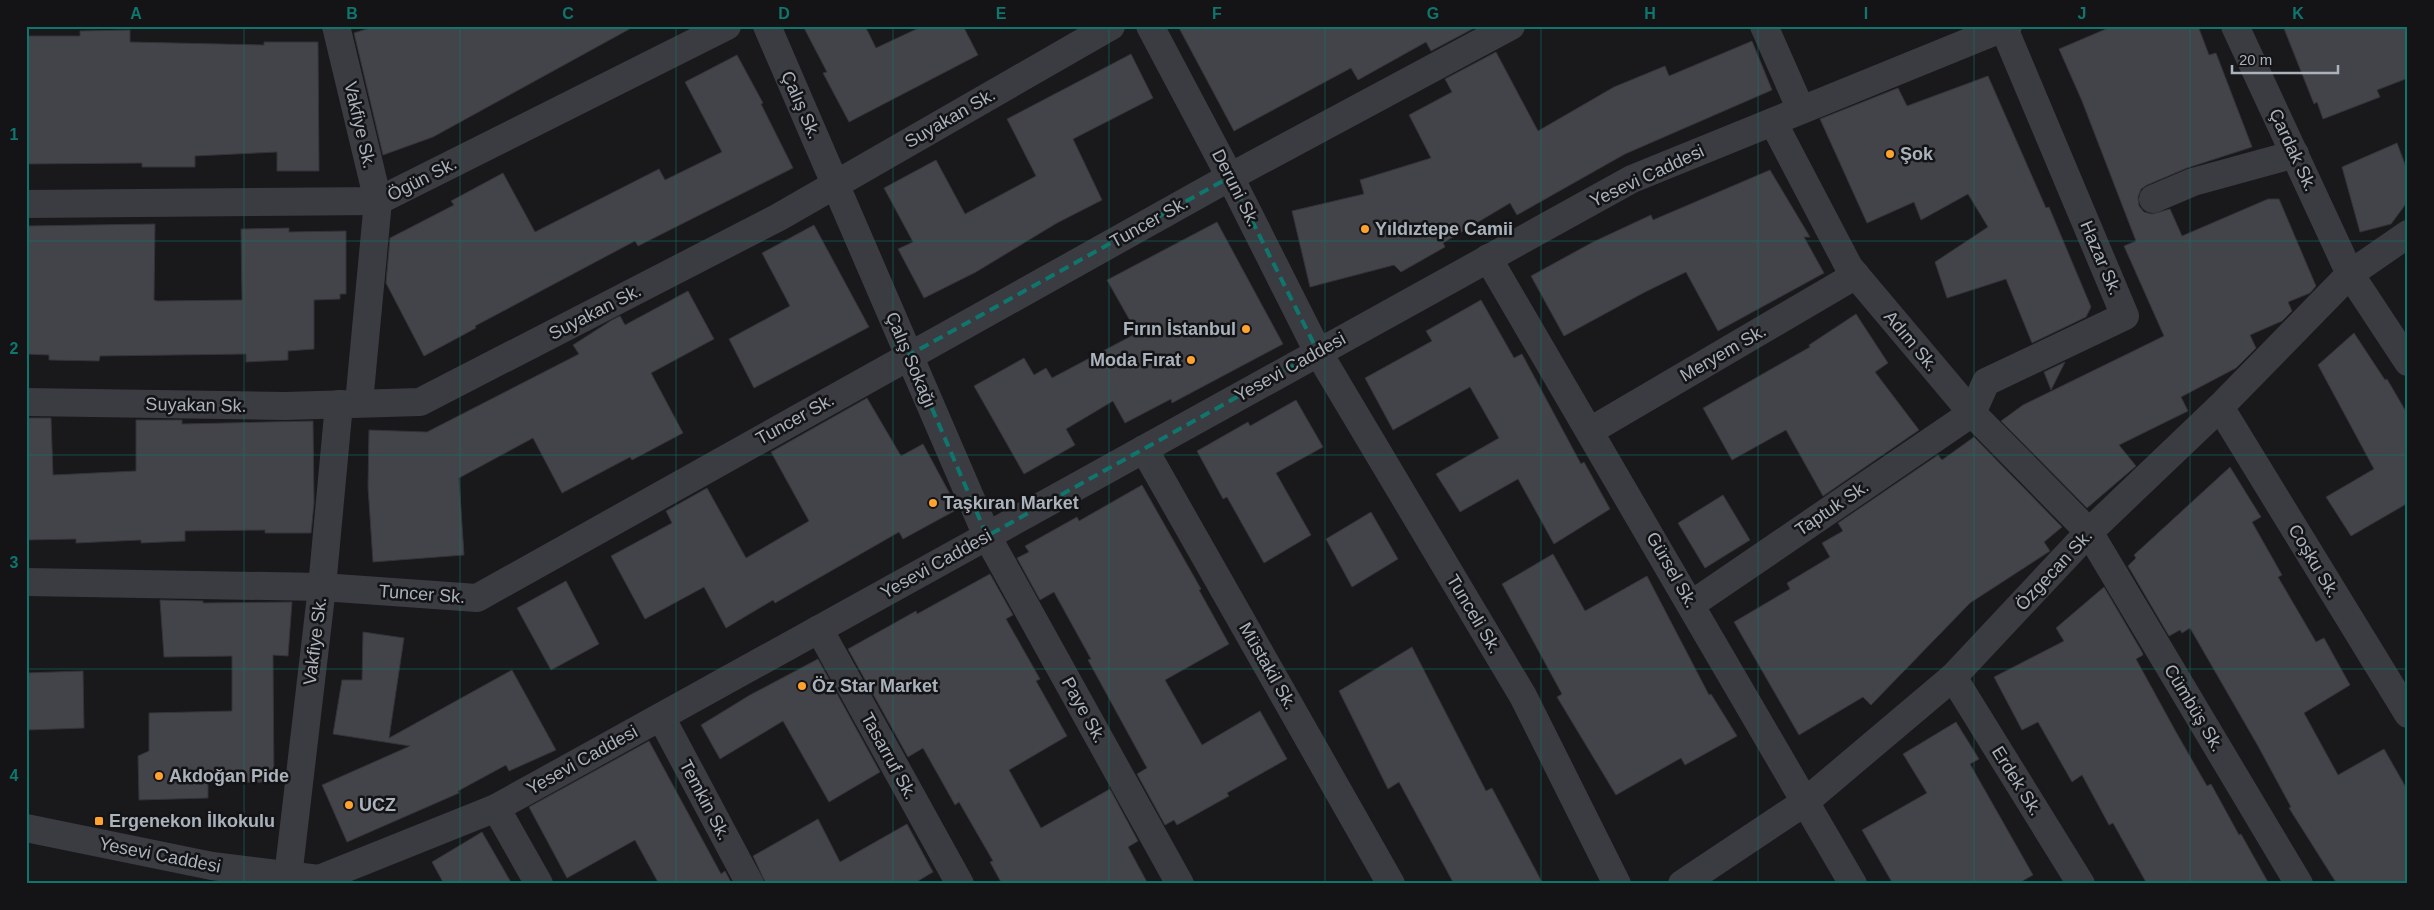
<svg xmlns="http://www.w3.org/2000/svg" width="2434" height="910" font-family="Helvetica,sans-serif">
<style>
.building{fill:#434449;stroke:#333338}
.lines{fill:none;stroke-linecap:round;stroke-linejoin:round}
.minor{stroke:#3a3c41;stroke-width:28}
.marked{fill:none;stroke:#0f766e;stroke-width:4;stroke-dasharray:10 6;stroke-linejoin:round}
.grid{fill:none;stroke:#0f766e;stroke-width:1;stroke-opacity:0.55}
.poi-dot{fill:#ffa22e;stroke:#141417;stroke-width:2}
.labels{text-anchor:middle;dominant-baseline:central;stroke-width:5;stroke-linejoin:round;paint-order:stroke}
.street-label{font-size:18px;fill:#aab2bc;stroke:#141417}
.poi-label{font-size:18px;font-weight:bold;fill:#aab2bc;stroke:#141417;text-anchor:start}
.neatline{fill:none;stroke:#0f766e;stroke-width:2}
.grid-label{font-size:16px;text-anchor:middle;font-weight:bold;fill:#0f766e}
</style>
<rect width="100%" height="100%" fill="#19191c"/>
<g class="building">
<path d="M376 26H635L433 137 383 155 354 33Z"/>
<path d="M803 26H865L876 48 923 26H963L978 55 849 122 823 73 827 72Z"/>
<path d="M1178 26H1478L1431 51 1426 42 1358 80 1351 68 1234 131Z"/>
<path d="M2113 26H2198L2209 55 2216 53 2252 147 2187 168 2147 185 2141 189 2138 197 2139 206 2144 212 2152 214 2170 209 2182 236 2268 199H2279L2316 286 2310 293 2288 302 2292 311 2282 321 2250 335 2256 348 2236 368 2181 397 2188 411 2119 445 2136 466 2087 508 2001 421 2023 405 2164 336 2124 246 2136 241 2082 101 2059 49Z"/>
<path d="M2283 26H2408V78L2377 90 2380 97 2323 119 2317 102 2314 104Z"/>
<path d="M130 30V42L264 45V42H318L319 171H277V152L195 156V167H142V163L26 164V36H80V31Z"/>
<path d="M1752 41 1772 90 1625 154 1517 215 1510 203 1443 243 1445 247 1401 272 1394 265 1310 287 1292 211 1364 194 1360 180 1431 158 1409 115 1452 92 1445 79 1496 52 1538 131 1614 87 1665 66 1669 76Z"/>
<path d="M1131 54 1153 98 1073 139 1102 200 1057 223 976 272 924 298 898 249 913 242 884 188 936 160 965 214 1036 176 1007 119Z"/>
<path d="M737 55 763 103 761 104 793 168 638 246 635 241 475 326 476 328 424 356 386 283 390 238 454 205 451 201 503 173 535 232 659 169 665 180 722 152 685 82Z"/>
<path d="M1988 76 2046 208 2049 207 2091 307 2086 317 2032 343 2006 279 1947 298 1935 262 1988 227 1968 194 1921 220 1914 202 1867 223 1820 119 1898 88 1907 106Z"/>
<path d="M2397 143 2408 172V201L2391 224 2360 232 2342 167Z"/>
<path d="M1770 170 1810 237H1804L1824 273 1718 331 1686 272 1645 292 1564 336 1531 276 1593 242 1651 215 1653 220Z"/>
<path d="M1217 222 1283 344 1172 403 1171 399 1125 423 1113 401 1066 429 1075 445 1024 474 974 386 1024 358 1034 375 1046 368 1052 378 1137 333 1107 280Z"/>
<path d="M155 224 154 300 157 301 242 300 241 229 289 228V232L346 231V294H340V299L314 300V349L288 351V360L246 362V354L100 356 99 361 49 360V355L26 354V226Z"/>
<path d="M814 225 869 327 754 388 729 339 790 306 762 253Z"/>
<path d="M688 291 714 339 651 373 683 433 632 460 630 457 562 493 533 438 459 478 464 555 373 562 368 487 369 430 427 432 579 354 573 345 612 320 620 316 625 325Z"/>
<path d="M1481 300 1514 358 1522 354 1581 464 1584 462 1610 509 1554 544 1518 479 1460 512 1436 474 1499 438 1470 387 1393 430 1365 378 1432 341 1426 331Z"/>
<path d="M1856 314 1888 363 1875 372 1919 430 1823 496 1786 430 1732 460 1703 408 1810 347 1809 345Z"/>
<path d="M2354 333 2385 380 2387 379 2408 415V503L2351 536 2326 497 2374 469 2318 365Z"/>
<path d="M2065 362 2051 390 2044 372Z"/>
<path d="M867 398 901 456 923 444 958 509 903 539 899 532 775 603 773 600 726 628 704 587 645 619 611 556 672 523 666 511 707 488 746 558 809 521 771 452Z"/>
<path d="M1296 400 1323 447 1276 473 1311 535 1264 563 1227 497 1223 499 1197 451 1248 422 1250 426Z"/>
<path d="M26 418H51L53 475 136 471V420H182V424L313 421 314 503 311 533H265V530L185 531V541L141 543V540L76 543V539L26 540Z"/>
<path d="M1974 437 2062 527 2044 542 2050 551 1970 603 1871 705 1863 697 1799 735 1734 622 1790 589 1787 583 1830 557 1822 543 1843 531 1838 523 1938 455 1942 460Z"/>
<path d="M2230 467 2261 517 2252 522 2282 575 2278 577 2316 642 2324 638 2350 685 2304 713 2338 775 2384 749 2408 791V884H2337L2289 808 2291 807 2258 746 2190 628 2182 633 2180 630 2169 636 2128 566 2136 558 2134 555Z"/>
<path d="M1142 485 1201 589 1199 590 1229 644 1165 680 1202 745 1260 711 1287 759 1227 793 1229 796 1177 825 1174 820 1165 825 1137 774 1147 768 1088 660 1091 659 1054 592 1040 600 1017 558 1029 552 1025 546 1077 517 1079 521Z"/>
<path d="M1723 495 1750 540 1705 568 1678 523Z"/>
<path d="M1371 512 1398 559 1352 587 1326 539Z"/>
<path d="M1553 554 1585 611 1647 576 1709 695 1711 694 1737 736 1685 765 1681 758 1616 795 1557 697 1562 694 1502 584Z"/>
<path d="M990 574 1013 615 1006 619 1040 679 1036 681 1067 736 1009 770 1041 828 1110 789 1138 841 1128 847 1148 884H1002L990 862 993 861 959 802 955 805 923 748 908 757 848 649 916 611 917 614Z"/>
<path d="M566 581 599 644 551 670 517 608Z"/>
<path d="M2104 587 2142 652 2143 655 2136 659 2176 732 2207 786 2211 784 2239 835 2241 834 2269 884H2147L2113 823 2109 825 2082 775 2072 782 2038 722 2022 730 1994 677 2064 641 2056 628Z"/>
<path d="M160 600 203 601V603L292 602 288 656 273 655 274 782 208 783V798L139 800 138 756 149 751V713L232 711V656L164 657Z"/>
<path d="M363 632 404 638 389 738 512 670 556 750 509 771 506 765 458 791 459 793 347 842 322 785 410 746 333 734 342 680H362Z"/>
<path d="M1412 647 1486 791 1492 788 1543 884H1454L1399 782 1388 789 1339 691Z"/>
<path d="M818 659 880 772 829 802 783 721 720 759 701 725 750 695Z"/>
<path d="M83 671 84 728 27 730 26 673Z"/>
<path d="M1956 722 1979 759 1970 764 2033 875 2017 884H1893L1862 830 1927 793 1903 754Z"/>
<path d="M649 741 721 874 725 871 732 884H659L635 840 567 878 529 807Z"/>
<path d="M818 819 840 862 907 824 933 872 913 884H766L753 856Z"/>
<path d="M482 832 512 884H444L432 862Z"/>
</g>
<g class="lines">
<g class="minor">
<path d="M336 26 378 201 359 403"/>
<path d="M767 26 987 536 1180 884"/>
<path d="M1150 26 1230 177 1318 352 1523 696 1617 884"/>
<path d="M1764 26 1801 110"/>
<path d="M2235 26 2350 274 2408 362"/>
<path d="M1773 122 1849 267 1972 413 2089 532 2299 884"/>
<path d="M2153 199 2193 182 2295 154"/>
<path d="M26 204 378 201 727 26"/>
<path d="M1488 258 1853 884"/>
<path d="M26 402 285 406 420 402 779 217 1111 26"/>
<path d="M2220 407 2408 714"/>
<path d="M1590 431 1856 275"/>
<path d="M1144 449 1391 884"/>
<path d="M26 582 322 587 477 598 1230 177 1511 26"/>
<path d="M1692 604 1972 413 1986 382 2125 316 2003 26"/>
<path d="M819 629 960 884"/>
<path d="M1953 677 2081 884"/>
<path d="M661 717 750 884"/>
<path d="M496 808 539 884"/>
<path d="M26 828 212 866 319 879 496 808 1632 179 2008 26"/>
<path d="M288 877 322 587 339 404"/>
<path d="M1682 884 1805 802 1953 677 2089 532 2220 407 2350 274 2408 234"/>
</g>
</g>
<path class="marked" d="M1230 177 1318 352 987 536 909 355Z"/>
<path class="grid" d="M244 26V884M460 26V884M676 26V884M893 26V884M1109 26V884M1325 26V884M1541 26V884M1758 26V884M1974 26V884M2190 26V884M26 241H2408M26 455H2408M26 669H2408"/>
<g class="poi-dot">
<circle cx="1890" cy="154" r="5"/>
<circle cx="1365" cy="229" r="5"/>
<circle cx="1246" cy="329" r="5"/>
<circle cx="1191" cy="360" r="5"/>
<circle cx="933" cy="503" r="5"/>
<circle cx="802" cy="686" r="5"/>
<circle cx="159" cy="776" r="5"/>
<circle cx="349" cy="805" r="5"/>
<rect x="94" y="816" width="10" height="10" rx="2.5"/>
</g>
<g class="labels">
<g class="street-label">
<text transform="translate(801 105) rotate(66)">Çalış Sk.</text>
<text transform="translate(950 118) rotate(-30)">Suyakan Sk.</text>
<text transform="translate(360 125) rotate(77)">Vakfiye Sk.</text>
<text transform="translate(2293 150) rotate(65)">Çardak Sk.</text>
<text transform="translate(1647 176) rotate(-25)">Yesevi Caddesi</text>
<text transform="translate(422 179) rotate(-27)">Ögün Sk.</text>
<text transform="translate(1236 188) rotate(63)">Deruni Sk.</text>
<text transform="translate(1149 222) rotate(-29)">Tuncer Sk.</text>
<text transform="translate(2101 258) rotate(67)">Hazar Sk.</text>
<text transform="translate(595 312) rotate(-27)">Suyakan Sk.</text>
<text transform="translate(1911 341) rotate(50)">Adım Sk.</text>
<text transform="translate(1723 353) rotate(-30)">Meryem Sk.</text>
<text transform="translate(911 360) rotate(67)">Çalış Sokağı</text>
<text transform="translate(1290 367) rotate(-29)">Yesevi Caddesi</text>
<text transform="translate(196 405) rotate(1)">Suyakan Sk.</text>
<text transform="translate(795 419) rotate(-29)">Tuncer Sk.</text>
<text transform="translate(1832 508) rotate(-34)">Taptuk Sk.</text>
<text transform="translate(2314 561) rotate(59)">Coşku Sk.</text>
<text transform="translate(936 564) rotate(-29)">Yesevi Caddesi</text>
<text transform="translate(1672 570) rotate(60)">Gürsel Sk.</text>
<text transform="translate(2054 570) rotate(-47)">Özgecan Sk.</text>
<text transform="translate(422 594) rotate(4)">Tuncer Sk.</text>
<text transform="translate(1474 614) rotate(59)">Tunceli Sk.</text>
<text transform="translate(315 641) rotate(-83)">Vakfiye Sk.</text>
<text transform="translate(1268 666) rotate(60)">Müstakil Sk.</text>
<text transform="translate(2194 708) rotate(59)">Cümbüş Sk.</text>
<text transform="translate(1084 710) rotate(61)">Paye Sk.</text>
<text transform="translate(889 756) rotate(61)">Tasarruf Sk.</text>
<text transform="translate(582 760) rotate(-29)">Yesevi Caddesi</text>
<text transform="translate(2017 781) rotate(58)">Erdek Sk.</text>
<text transform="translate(705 800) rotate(62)">Temkin Sk.</text>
<text transform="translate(160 855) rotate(11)">Yesevi Caddesi</text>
</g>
<g class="poi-label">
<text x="1900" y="154">Şok</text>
<text x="1375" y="229">Yıldıztepe Camii</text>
<text x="1236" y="329" text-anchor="end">Fırın İstanbul</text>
<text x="1181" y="360" text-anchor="end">Moda Fırat</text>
<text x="943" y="503">Taşkıran Market</text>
<text x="812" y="686">Öz Star Market</text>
<text x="169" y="776">Akdoğan Pide</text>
<text x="359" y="805">UCZ</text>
<text x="109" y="821">Ergenekon İlkokulu</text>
</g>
</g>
<rect width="2434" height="910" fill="none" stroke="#141417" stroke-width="55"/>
<path d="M2232 65v8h106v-8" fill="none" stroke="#aab2bc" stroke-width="2.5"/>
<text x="2239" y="65" font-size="15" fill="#aab2bc" stroke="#141417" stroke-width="4" paint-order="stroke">20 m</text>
<rect x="28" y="28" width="2378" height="854" class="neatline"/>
<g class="grid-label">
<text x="136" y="19">A</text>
<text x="352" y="19">B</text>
<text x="568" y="19">C</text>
<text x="784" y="19">D</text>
<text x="1001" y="19">E</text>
<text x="1217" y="19">F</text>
<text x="1433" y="19">G</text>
<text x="1650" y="19">H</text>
<text x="1866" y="19">I</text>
<text x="2082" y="19">J</text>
<text x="2298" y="19">K</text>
<text x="14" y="140">1</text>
<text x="14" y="354">2</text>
<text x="14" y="568">3</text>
<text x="14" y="781">4</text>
</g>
</svg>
